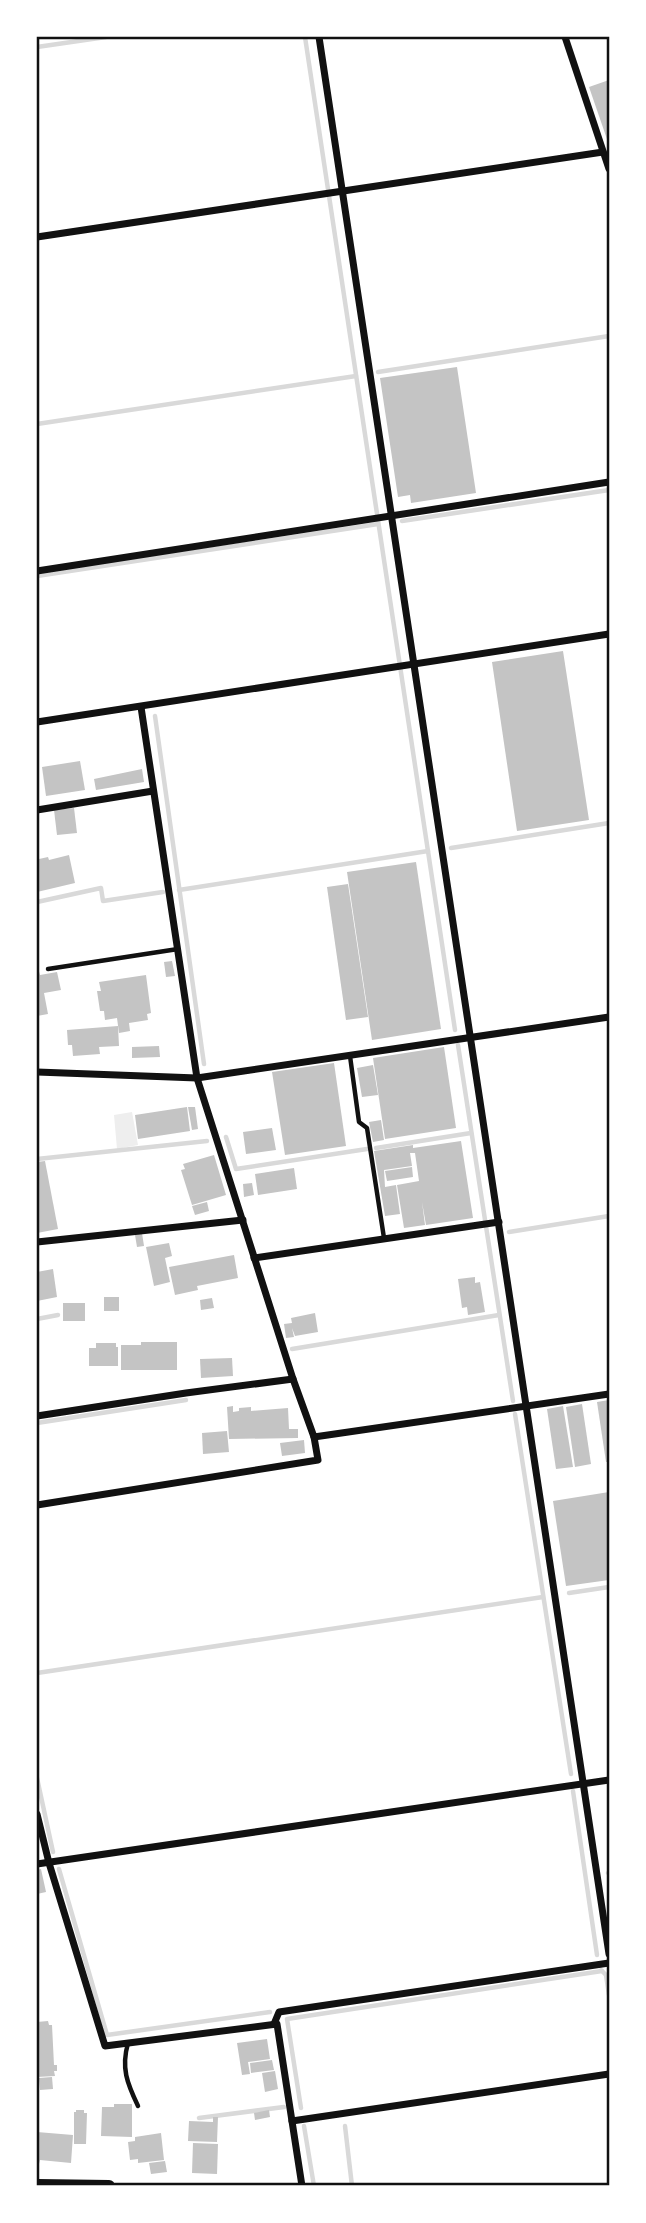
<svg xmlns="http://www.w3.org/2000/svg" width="646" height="2223" font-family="Helvetica,sans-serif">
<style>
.green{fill:#eee}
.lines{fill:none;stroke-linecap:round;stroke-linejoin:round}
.stream{stroke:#d9d9d9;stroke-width:4.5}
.building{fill:#c4c4c4}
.service{stroke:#111;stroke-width:4.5}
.minor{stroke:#111;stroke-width:7}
.secondary{stroke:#111;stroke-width:12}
.neatline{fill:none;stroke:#111;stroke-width:2.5}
</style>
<rect width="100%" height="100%" fill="#fff"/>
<path class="green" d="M132 1112 138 1145 117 1149 114 1115Z"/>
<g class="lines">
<g class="stream">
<path d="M305 37 455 1030"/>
<path d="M37 47 106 37"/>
<path d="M378 372 609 336"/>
<path d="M37 424 356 376"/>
<path d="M402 521 609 490"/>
<path d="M37 576 378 524"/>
<path d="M155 716 204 1064"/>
<path d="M451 848 609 823"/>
<path d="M179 890 428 851"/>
<path d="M37 902 101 888 103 901 163 892"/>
<path d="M458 1045 513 1401"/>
<path d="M226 1137 236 1169 367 1149"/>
<path d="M376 1148 471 1133"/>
<path d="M37 1159 207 1141"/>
<path d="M509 1232 609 1216"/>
<path d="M37 1319 58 1315"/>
<path d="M292 1349 499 1315"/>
<path d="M515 1414 571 1774"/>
<path d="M37 1423 186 1400"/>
<path d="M569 1593 609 1587"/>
<path d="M37 1673 543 1597"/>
<path d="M37 1778 53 1852"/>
<path d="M573 1791 597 1955"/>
<path d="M59 1869 107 2035 270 2012"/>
<path d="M608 1873 609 1872"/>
<path d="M601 1970 606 1975 609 1995"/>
<path d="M301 2108 287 2019 602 1971"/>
<path d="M199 2118 284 2107"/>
<path d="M304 2126 314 2186"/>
<path d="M345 2126 352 2186"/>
</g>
</g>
<g class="building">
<path d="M609 80V145L589 87Z"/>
<path d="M457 367 476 493 411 503 410 495 398 497 380 378Z"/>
<path d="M563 651 589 820 517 831 492 662Z"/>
<path d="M80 761 85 790 46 796 42 767Z"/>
<path d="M142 769 144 782 96 790 94 779Z"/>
<path d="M74 808 77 833 57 835 54 810Z"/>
<path d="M69 855 75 883 37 892 39 859 48 857 49 860Z"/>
<path d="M416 862 441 1029 372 1040 347 872Z"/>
<path d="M348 884 368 1017 346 1020 327 887Z"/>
<path d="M172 961 175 976 166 977 164 962Z"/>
<path d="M37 964 40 975 57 972 61 990 44 993 48 1014 37 1016Z"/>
<path d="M146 975 151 1013 147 1014 148 1020 129 1023 130 1031 119 1033 117 1018 105 1020 104 1011H100L97 991H101L99 982Z"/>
<path d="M118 1026 119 1046 99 1047 100 1054 73 1056 72 1045H68L67 1030Z"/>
<path d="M159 1046 160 1057 132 1058V1047Z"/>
<path d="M444 1047 456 1128 385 1139 373 1058Z"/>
<path d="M334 1063 346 1146 285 1155 272 1072Z"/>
<path d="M373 1065 378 1095 362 1097 357 1068Z"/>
<path d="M187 1107 190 1131 138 1139 135 1115Z"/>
<path d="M188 1107H195L198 1129 192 1130Z"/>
<path d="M381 1120 384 1140 373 1142 369 1122Z"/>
<path d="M272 1128 276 1150 246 1154 243 1132Z"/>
<path d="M461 1141 473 1218 426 1225 422 1202 425 1225 404 1228 397 1185 419 1181 415 1153H410L412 1166 384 1170 385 1187 396 1185 400 1214 385 1216 374 1151 413 1145V1148Z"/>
<path d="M214 1155 226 1195 192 1205 181 1170 185 1169 183 1164Z"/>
<path d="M45 1161 58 1229 37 1233V1162Z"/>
<path d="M412 1167 413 1177 387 1181 385 1171Z"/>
<path d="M294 1168 297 1189 258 1195 255 1174Z"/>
<path d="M252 1183 254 1195 244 1197 243 1184Z"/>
<path d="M207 1202 209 1211 195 1215 192 1206Z"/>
<path d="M142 1233 144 1246 137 1247 135 1235Z"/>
<path d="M169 1243 172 1256 165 1258 170 1282 154 1286 146 1247Z"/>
<path d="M234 1255 238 1278 197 1286 198 1290 175 1295 169 1267Z"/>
<path d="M53 1269 57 1297 37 1301V1272Z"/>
<path d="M475 1277V1283L480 1282 485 1312 468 1315 467 1307 462 1308 458 1279Z"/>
<rect x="104" y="1297" width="15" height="14"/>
<path d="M212 1298 214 1308 201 1310 200 1300Z"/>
<rect x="63" y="1303" width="22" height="18"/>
<path d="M315 1313 318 1332 295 1336 292 1328 294 1337 286 1338 284 1324 292 1323 291 1318Z"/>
<path d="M141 1342H177V1370H121V1345H141Z"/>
<path d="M96 1343H116V1347H118V1366H89V1348H96Z"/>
<path d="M232 1358 233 1376 201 1378 200 1359Z"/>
<path d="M609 1400V1462H606L597 1402Z"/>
<path d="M582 1404 591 1464 575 1467 566 1407Z"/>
<path d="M233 1406V1412L239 1411V1408L251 1407V1411L288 1408 289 1429H298V1438L229 1439 227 1407Z"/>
<path d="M563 1406 573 1467 556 1469 547 1409Z"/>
<path d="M227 1431 229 1452 203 1454 202 1433Z"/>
<path d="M304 1440 305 1453 282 1456 280 1443Z"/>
<path d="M609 1492V1580L566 1586 553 1501Z"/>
<path d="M41 1869 46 1892 37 1894V1870Z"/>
<path d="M48 2021 49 2025H52L54 2065H57V2071H54L55 2076 37 2077V2022Z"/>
<path d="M267 2039 270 2059 248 2062 250 2074 242 2075 237 2043Z"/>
<path d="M272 2060 274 2070 251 2073 250 2063Z"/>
<path d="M275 2071 278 2089 265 2092 262 2073Z"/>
<path d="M52 2077 53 2089 40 2090 39 2078Z"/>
<path d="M114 2104H132V2137L101 2136 102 2107H114Z"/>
<path d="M76 2110H84V2113H87L86 2144H74V2112H76Z"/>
<path d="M269 2110 270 2117 255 2120 254 2113Z"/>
<path d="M213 2117H218L217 2142 188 2141 189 2121 213 2122Z"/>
<path d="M37 2132 73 2135 71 2163 40 2160 39 2164H37Z"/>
<path d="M161 2133 164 2160 138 2163V2159L130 2160 128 2142 135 2141V2137Z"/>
<path d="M193 2143 218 2144 217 2174 192 2173Z"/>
<path d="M165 2161 167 2172 151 2174 149 2163Z"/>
</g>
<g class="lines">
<g class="service">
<path d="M48 969 178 949"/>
<path d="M350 1056 359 1122 367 1128 384 1238"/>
<path d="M128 2043C121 2068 127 2083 138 2106"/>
</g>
<g class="minor">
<path d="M319 37 609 1954"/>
<path d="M565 37 609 169"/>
<path d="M37 237 603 152"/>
<path d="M37 571 609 482"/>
<path d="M141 707 197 1078 293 1379 314 1437 609 1394"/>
<path d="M37 722 609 634"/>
<path d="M37 810 153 791"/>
<path d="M37 1072 197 1078 609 1017"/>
<path d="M37 1242 243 1220"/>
<path d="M254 1258 499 1222"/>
<path d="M37 1416 186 1393 293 1379"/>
<path d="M37 1505 318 1460 314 1437"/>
<path d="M37 1814 49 1863 105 2046 277 2024 302 2186"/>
<path d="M37 1864 609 1780"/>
<path d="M274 2024 279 2012 609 1963"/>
<path d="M292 2121 609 2074"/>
</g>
<path class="secondary" d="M37 2185 109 2186"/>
</g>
<rect width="646" height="2223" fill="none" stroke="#ffffff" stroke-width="77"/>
<rect x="38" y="38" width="570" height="2146" class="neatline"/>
</svg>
